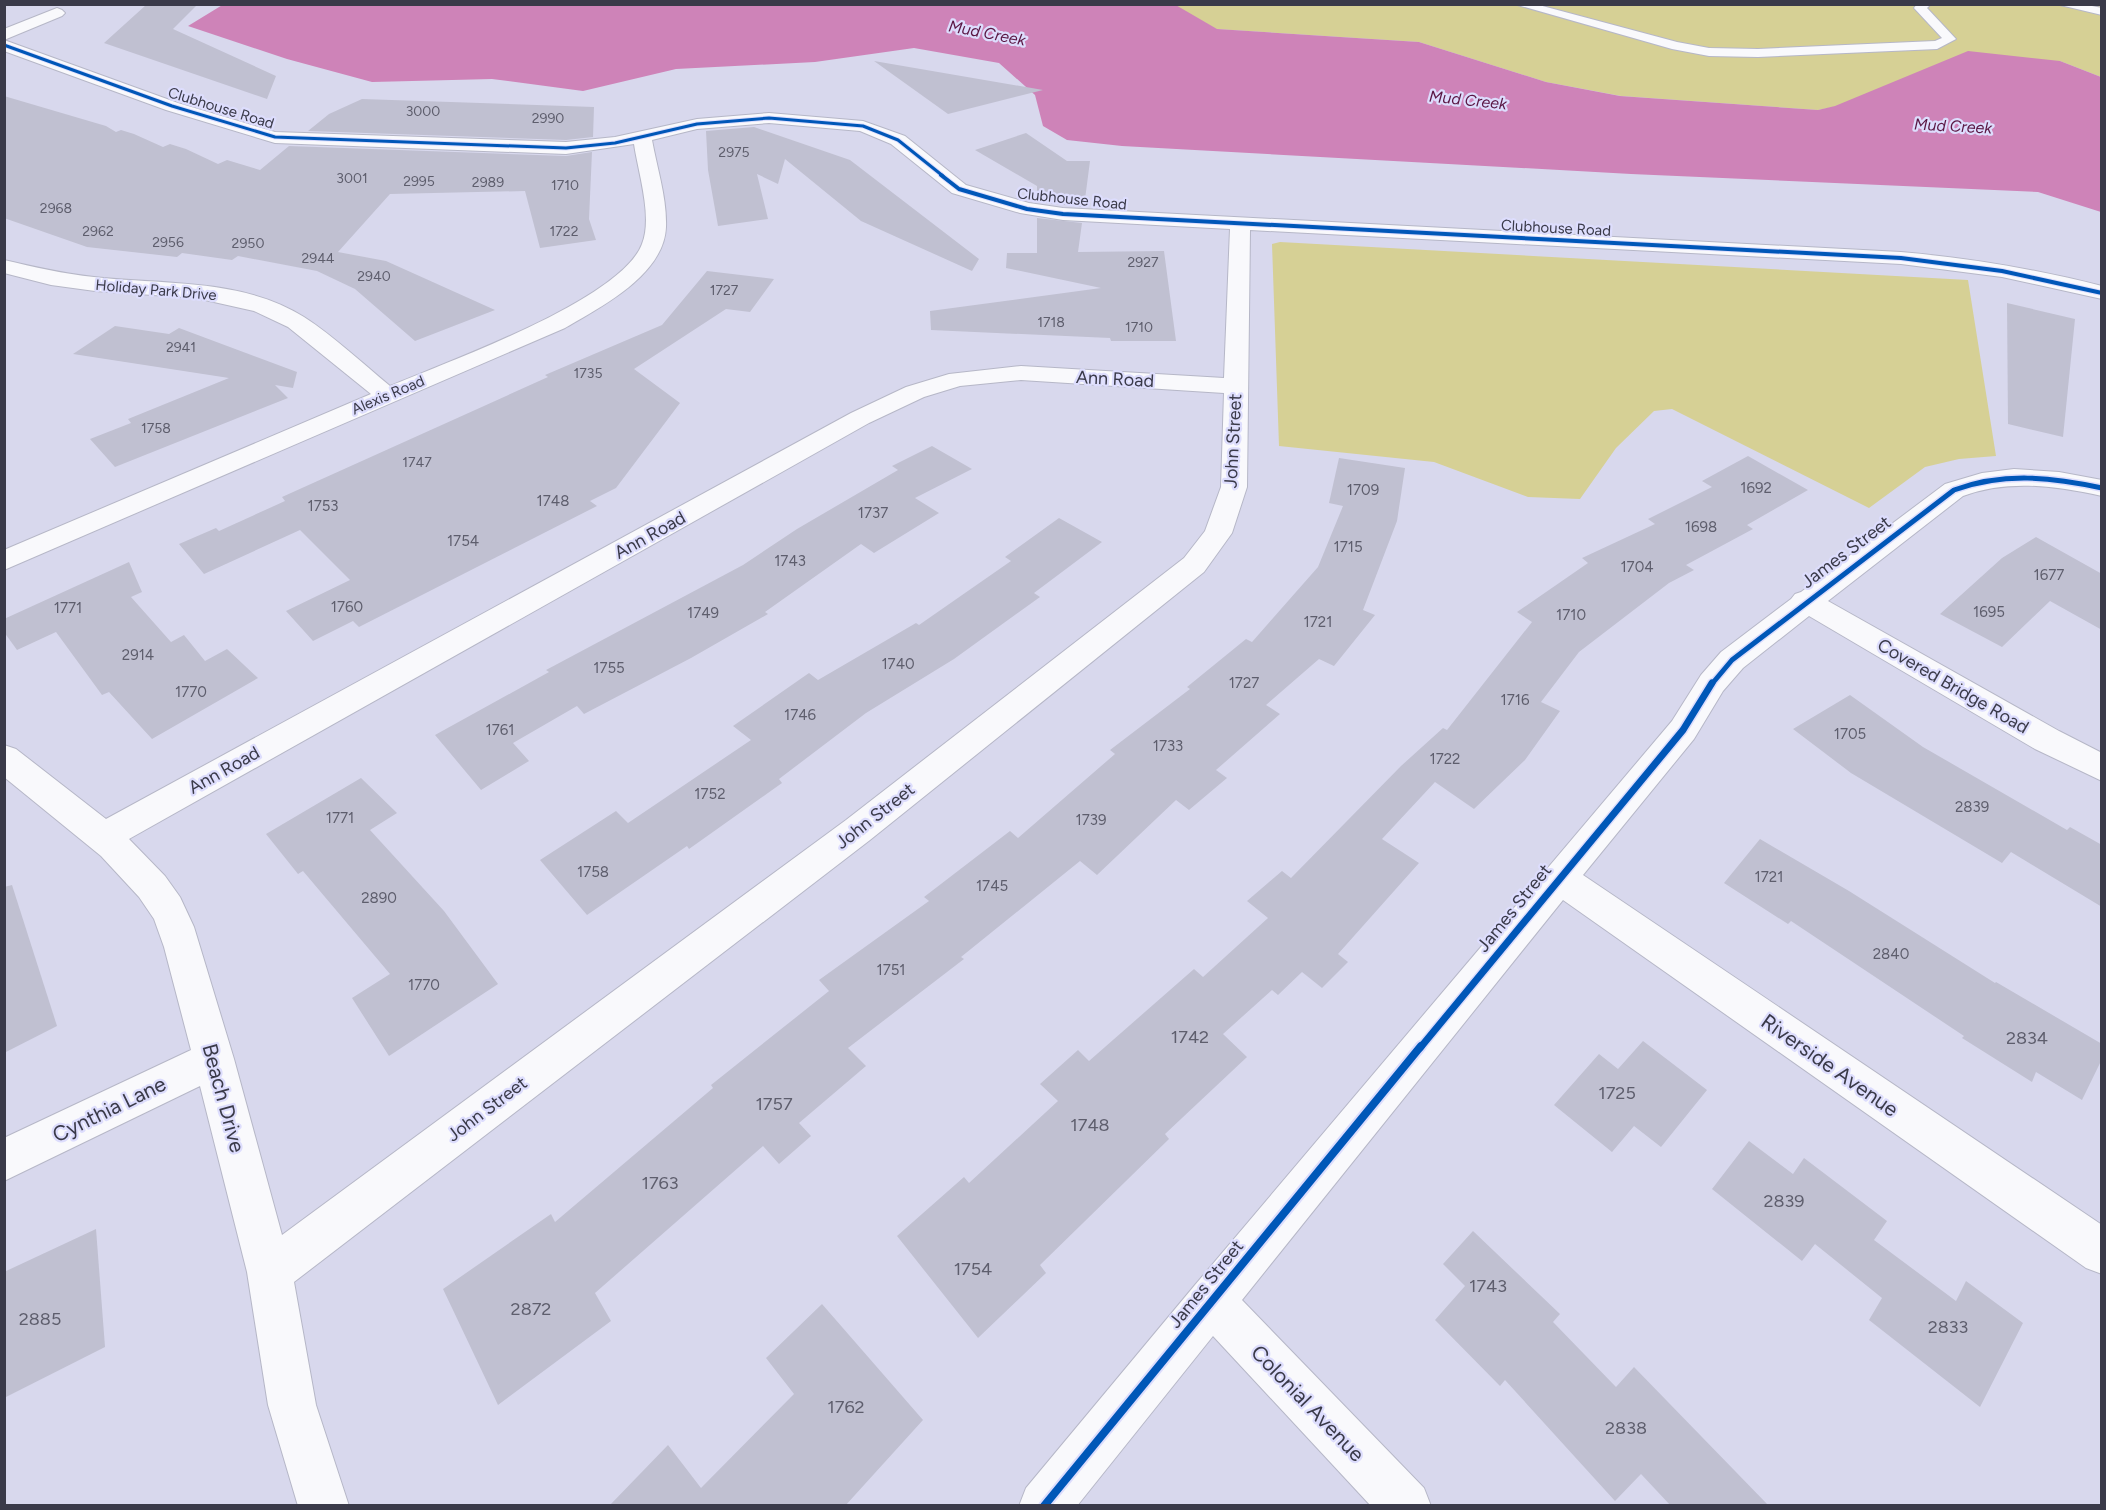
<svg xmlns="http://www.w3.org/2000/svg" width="2106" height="1510" font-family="Figtree,sans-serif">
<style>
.green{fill:#d6d095}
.water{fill:#ce83b8}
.building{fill:#c0c0d1}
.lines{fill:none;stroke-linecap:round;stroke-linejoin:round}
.lane-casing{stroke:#b6b7c7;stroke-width:2}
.street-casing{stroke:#b6b7c7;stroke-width:2}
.lane{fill:#f9f9fc;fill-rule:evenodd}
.street{fill:#f9f9fc;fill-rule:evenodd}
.cycleway-far4-casing{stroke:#ddddfd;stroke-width:5}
.cycleway-far3-casing{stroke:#ddddfd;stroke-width:6}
.cycleway-far2-casing{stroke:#ddddfd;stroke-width:8}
.cycleway-far1-casing{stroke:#ddddfd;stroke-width:10}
.cycleway-casing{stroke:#ddddfd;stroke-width:12}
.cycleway-far4{stroke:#0057b8;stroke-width:3}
.cycleway-far3{stroke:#0057b8;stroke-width:4}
.cycleway-far2{stroke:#0057b8;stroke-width:5}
.cycleway-far1{stroke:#0057b8;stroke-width:7}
.cycleway{stroke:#0057b8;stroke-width:8}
.labels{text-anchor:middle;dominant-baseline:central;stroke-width:4.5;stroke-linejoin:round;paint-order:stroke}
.far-number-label{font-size:14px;fill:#5e5e6d}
.far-street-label{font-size:15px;fill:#3a3a49;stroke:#ddddfd}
.number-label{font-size:15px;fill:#5e5e6d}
.far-water-label{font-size:16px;font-style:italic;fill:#5a1643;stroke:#ddddfd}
.street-label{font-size:18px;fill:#3a3a49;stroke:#ddddfd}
.near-number-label{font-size:18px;fill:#5e5e6d}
.near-street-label{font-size:21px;fill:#3a3a49;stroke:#ddddfd}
</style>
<rect width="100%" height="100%" fill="#d8d8ed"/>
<g class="green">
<path d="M1174 5H2101V77L2060 61 1818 110 1621 96 1546 82 1419 42 1216 29Z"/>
<path d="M1280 242 1968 280 1996 456 1959 459 1925 467 1869 508 1672 409 1654 411 1616 448 1580 499 1528 497 1434 462 1279 446 1272 244Z"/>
</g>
<path class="water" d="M224 4H1174L1217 29 1419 42 1546 82 1620 96 1818 110 1835 106 1968 51 2060 61 2101 77V212L2038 192 1631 174 1122 146 1067 140 1043 126 1035 95 999 63 914 48 815 62 676 69 583 91 492 79 372 82 287 59 188 26Z"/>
<g class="building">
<path d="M146 5H197L173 29 276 76 267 99 104 43Z"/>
<path d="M874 61 1043 90 948 114Z"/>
<path d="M4 96 106 126 116 132 121 130 134 134 163 147 170 144 186 149 218 164 227 160 260 170 289 146 566 156 592 152 589 219 596 240 540 248 525 191 390 194 338 252 386 261 495 310 415 341 355 289 317 271 238 256 232 260 182 253 177 257 87 247 4 218Z"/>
<path d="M362 99 594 107 593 137 566 140 308 131 329 114Z"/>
<path d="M754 127 850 160 979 259 972 271 861 221 785 159 778 184 757 174 768 219 718 226 708 170 706 131Z"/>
<path d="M1026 133 1067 161H1090L1084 207 1037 202V186L975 150Z"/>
<path d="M1037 218 1082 223 1078 252 1164 251 1176 341H1111L1110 338 931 330 930 311 1101 288 1006 268 1007 253H1037Z"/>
<path d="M707 271 774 279 750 312 726 309 634 369 680 403 616 488 590 501 597 506 359 627 353 621 313 641 286 611 350 580 300 530 204 574 179 544 216 528 219 531 285 501 282 497 548 377 545 375 662 325Z"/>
<path d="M2007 303 2075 319 2063 437 2008 424Z"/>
<path d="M115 326 169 334 179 328 297 372 293 388 275 385 288 398 115 467 90 439 131 423 128 419 229 378 73 354Z"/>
<path d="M932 446 972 469 915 498 939 513 874 553 861 544 765 612 768 614 691 658 584 714 577 706 513 743 529 761 481 790 435 735 549 672 546 670 743 565 797 529 898 470 892 466Z"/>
<path d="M1748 456 1808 490 1747 525 1753 529 1686 565 1694 570 1669 583 1579 652 1541 702 1560 711 1525 760 1474 809 1435 782 1382 839 1419 863 1338 954 1348 962 1322 988 1302 972 1278 995 1272 990 1223 1034 1247 1057 1165 1134 1169 1139 1040 1265 1046 1273 978 1338 897 1236 964 1177 969 1183 1058 1101 1040 1084 1078 1050 1089 1061 1194 969 1203 977 1268 918 1247 901 1282 871 1291 878 1401 766 1443 728 1447 730 1532 622 1517 612 1588 563 1582 558 1655 524 1648 519 1712 487 1702 481Z"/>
<path d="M1339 458 1405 468 1397 521 1363 610 1375 615 1334 666 1319 659 1266 705 1280 714 1216 770 1227 778 1189 810 1176 800 1097 875 1080 861 961 957 964 959 848 1048 866 1066 799 1123 811 1136 779 1164 763 1146 595 1293 611 1321 498 1405 443 1289 551 1214 555 1222 713 1088 711 1085 829 991 819 980 929 901 924 897 1010 831 1018 838 1115 754 1110 750 1190 689 1187 687 1246 639 1252 642 1318 567 1343 506 1329 503Z"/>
<path d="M1059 518 1102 542 1034 593 1040 597 954 659 866 713 779 779 782 783 689 849 687 846 587 915 540 860 616 811 628 823 751 740 733 726 809 673 818 680 916 623 919 625 1011 561 1005 557Z"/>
<path d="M2036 537 2102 574V630L2050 601 2002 647 1940 614 2002 558Z"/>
<path d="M129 562 142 592 131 597 171 642 184 635 205 661 227 649 258 678 152 739 109 692 102 695 56 632 17 650 4 632V619Z"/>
<path d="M1850 695 1923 747 2067 830 2070 827 2102 845V907L2011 852 2002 863 1851 773 1793 729Z"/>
<path d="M361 778 397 813 370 830 444 911 498 984 389 1056 352 998 390 974 303 871 298 874 266 834Z"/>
<path d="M1760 839 1849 891 1995 983 1996 982 2102 1044V1059L2082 1100 2036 1072 2032 1082 1962 1038 1964 1036 1791 921 1788 924 1724 883Z"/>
<path d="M12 885 57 1026 4 1053V887Z"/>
<path d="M1643 1041 1707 1090 1661 1147 1634 1126 1612 1152 1554 1105 1599 1054 1618 1069Z"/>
<path d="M1749 1141 1793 1174 1804 1158 1887 1221 1874 1240 1956 1301 1966 1281 2023 1323 1980 1407 1869 1320 1882 1298 1815 1244 1802 1261 1712 1189Z"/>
<path d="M96 1229 105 1347 4 1398V1272Z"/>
<path d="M1473 1231 1560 1314 1553 1322 1616 1387 1634 1367 1769 1506H1671L1641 1474 1615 1501 1505 1380 1500 1386 1435 1320 1465 1286 1443 1264Z"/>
<path d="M822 1304 923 1420 845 1506H609L668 1445 701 1488 794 1394 766 1358Z"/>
</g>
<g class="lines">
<g class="lane-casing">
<g id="lane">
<path d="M1514 4H1535L1677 42 1709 48 1758 49 1935 41 1942 38 1914 8 1917 4H1931L1927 8 1956 39 1937 49 1758 57 1709 56 1672 49Z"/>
<path d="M2056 4H2082L2102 8V15Z"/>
</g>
</g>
<g class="street-casing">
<g id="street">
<path d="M57 8 62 10 65 13 62 16 4 40V29Z"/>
<path d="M4 40 178 103 275 132 566 142 615 137 697 119 769 113 863 121 905 136 966 185 1029 203 1063 208 1901 252C1969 258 2035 269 2102 286V299L2002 277 1901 264 1250 230 1247 487 1232 533 1204 572 870 840 294 1282 316 1405 349 1506H298L268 1405 247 1272 200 1086 4 1181V1138L191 1050 164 947 154 919 139 897 101 856 4 777V745L16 749 106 819 851 413 906 387 949 374 1021 366 1224 378 1230 229 1063 220 1020 213 952 193 891 144 860 131 769 123 697 129 652 140C657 168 667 198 666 227 664 275 601 307 565 328L4 570V550L371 394 288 327 254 311 196 298 95 291 51 285 4 273V260C34 267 64 274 94 277 164 285 242 278 304 317 334 336 363 364 390 386 447 362 621 300 642 244 653 217 638 172 634 144L566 154 275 143 166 110 4 51ZM1021 380 1224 393 1221 487 1205 531 1184 558 846 820 282 1235 234 1059 194 927 180 897 165 876 129 839 869 423 924 397 960 386Z"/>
<path d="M2014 469 2059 472 2102 480V496C2055 486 2009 479 1963 496L1828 601 2059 731 2102 753V781L2035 749 1809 616 1743 668 1723 691 1694 739 1583 875 2102 1225V1274L2086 1268 1563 900 1242 1300 1424 1488 1431 1506H1371L1213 1336 1077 1506H1019L1026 1488 1195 1285 1672 721 1701 675 1721 652 1791 599 1795 594 1801 592 1945 484 1982 473Z"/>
</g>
</g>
<use href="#lane" class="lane"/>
<use href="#street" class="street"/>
<g class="cycleway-far4-casing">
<path id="cycleway-far4" d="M4 45 172 106 275 137 566 148 615 143 697 124 769 118 863 126 898 140 943 176"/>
</g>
<g class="cycleway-far3-casing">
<path id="cycleway-far3" d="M941 175 959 189 1027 209 1063 214 1901 258 2002 271 2102 293"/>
</g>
<g class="cycleway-far2-casing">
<path id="cycleway-far2" d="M1711 685 1732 660 1954 490C2004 472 2051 477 2102 488"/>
</g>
<g class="cycleway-far1-casing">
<path id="cycleway-far1" d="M1420 1048 1683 730 1712 683"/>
</g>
<g class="cycleway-casing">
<path id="cycleway" d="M1044 1506 1421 1046"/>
</g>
<use href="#cycleway-far4" class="cycleway-far4"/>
<use href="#cycleway-far3" class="cycleway-far3"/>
<use href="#cycleway-far2" class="cycleway-far2"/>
<use href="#cycleway-far1" class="cycleway-far1"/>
<use href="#cycleway" class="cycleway"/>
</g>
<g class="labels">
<g class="far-number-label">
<text x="423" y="111">3000</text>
<text x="548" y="118">2990</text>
<text x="734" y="152">2975</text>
<text x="352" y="178">3001</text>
<text x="419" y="181">2995</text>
<text x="488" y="182">2989</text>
<text x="565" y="185">1710</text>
<text x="56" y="208">2968</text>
<text x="98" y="231">2962</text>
<text x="564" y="231">1722</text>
<text x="168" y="242">2956</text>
<text x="248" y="243">2950</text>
<text x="318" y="258">2944</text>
<text x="1143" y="262">2927</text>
<text x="374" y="276">2940</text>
<text x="724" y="290">1727</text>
<text x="1051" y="322">1718</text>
<text x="1139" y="327">1710</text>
<text x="181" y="347">2941</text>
<text x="588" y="373">1735</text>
<text x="156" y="428">1758</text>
<text x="417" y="462">1747</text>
</g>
<g class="far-street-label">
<text transform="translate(221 108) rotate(17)">Clubhouse Road</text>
<text transform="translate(1072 199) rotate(6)">Clubhouse Road</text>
<text transform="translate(1556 228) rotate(3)">Clubhouse Road</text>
<text transform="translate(156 290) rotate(5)">Holiday Park Drive</text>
<text transform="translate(388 395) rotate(-23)">Alexis Road</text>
</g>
<g class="number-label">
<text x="1756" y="488">1692</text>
<text x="1363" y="490">1709</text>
<text x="553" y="501">1748</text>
<text x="323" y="506">1753</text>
<text x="873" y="513">1737</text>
<text x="1701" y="527">1698</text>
<text x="463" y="541">1754</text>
<text x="1348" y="547">1715</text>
<text x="790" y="561">1743</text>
<text x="1637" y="567">1704</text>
<text x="2049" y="575">1677</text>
<text x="347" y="607">1760</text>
<text x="68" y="608">1771</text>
<text x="1989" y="612">1695</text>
<text x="703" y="613">1749</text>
<text x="1571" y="615">1710</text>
<text x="1318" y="622">1721</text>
<text x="138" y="655">2914</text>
<text x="898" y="664">1740</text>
<text x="609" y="668">1755</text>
<text x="1244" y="683">1727</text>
<text x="191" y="692">1770</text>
<text x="1515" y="700">1716</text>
<text x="800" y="715">1746</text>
<text x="500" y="730">1761</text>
<text x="1850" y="734">1705</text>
<text x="1168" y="746">1733</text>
<text x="1445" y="759">1722</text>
<text x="710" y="794">1752</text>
<text x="1972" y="807">2839</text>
<text x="340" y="818">1771</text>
<text x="1091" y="820">1739</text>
<text x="593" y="872">1758</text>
<text x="1769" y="877">1721</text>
<text x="992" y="886">1745</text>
<text x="379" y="898">2890</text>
<text x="1891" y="954">2840</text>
<text x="891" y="970">1751</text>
<text x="424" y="985">1770</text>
</g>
<g class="far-water-label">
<text transform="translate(987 33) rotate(11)">Mud Creek</text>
<text transform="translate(1468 100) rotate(6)">Mud Creek</text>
<text transform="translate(1953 126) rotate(3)">Mud Creek</text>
</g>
<g class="street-label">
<text transform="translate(1115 379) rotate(3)">Ann Road</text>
<text transform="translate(1233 441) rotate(-87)">John Street</text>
<text transform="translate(650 535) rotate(-29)">Ann Road</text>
<text transform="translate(1846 552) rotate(-37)">James Street</text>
<text transform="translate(1953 686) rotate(30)">Covered Bridge Road</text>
<text transform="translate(224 770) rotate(-29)">Ann Road</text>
<text transform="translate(875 816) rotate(-38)">John Street</text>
<text transform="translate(1514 908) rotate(-51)">James Street</text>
<text transform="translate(487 1109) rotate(-37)">John Street</text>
<text transform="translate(1206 1284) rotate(-51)">James Street</text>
</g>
<g class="near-number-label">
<text x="1190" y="1037">1742</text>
<text x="2027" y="1038">2834</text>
<text x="1617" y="1093">1725</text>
<text x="774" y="1104">1757</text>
<text x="1090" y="1125">1748</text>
<text x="660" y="1183">1763</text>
<text x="1784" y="1201">2839</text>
<text x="973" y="1269">1754</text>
<text x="1488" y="1286">1743</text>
<text x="531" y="1309">2872</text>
<text x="40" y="1319">2885</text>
<text x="1948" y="1327">2833</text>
<text x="846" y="1407">1762</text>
<text x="1626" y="1428">2838</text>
</g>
<g class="near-street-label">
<text transform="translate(1830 1065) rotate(35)">Riverside Avenue</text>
<text transform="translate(224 1098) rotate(75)">Beach Drive</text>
<text transform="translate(109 1109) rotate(-26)">Cynthia Lane</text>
<text transform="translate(1308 1403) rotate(46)">Colonial Avenue</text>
</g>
</g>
<rect width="2106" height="1510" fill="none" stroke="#3a3a49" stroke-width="12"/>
</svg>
